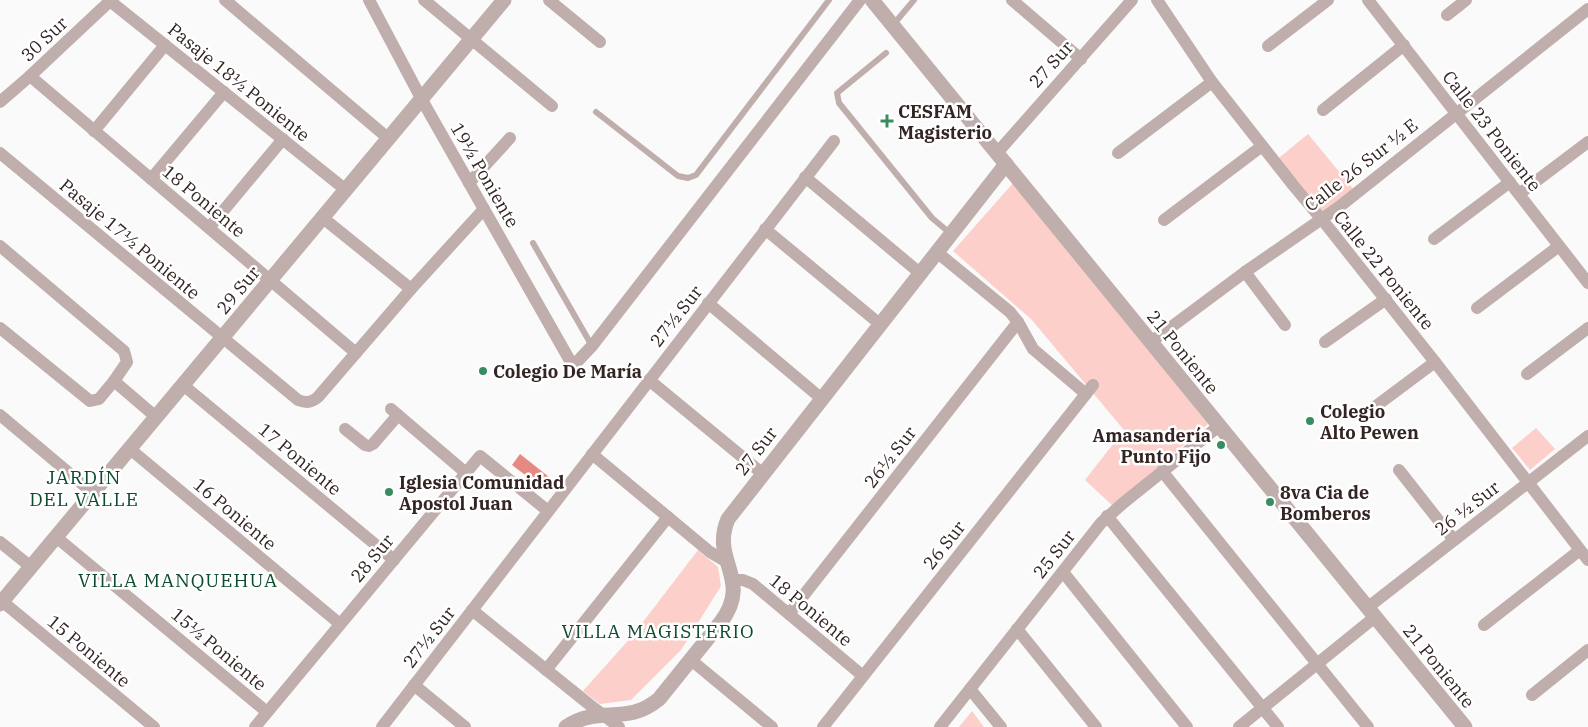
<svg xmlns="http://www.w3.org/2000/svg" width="1588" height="727" font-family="'IBM Plex Serif',serif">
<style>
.green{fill:#fccfca}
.water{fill:#e58a83}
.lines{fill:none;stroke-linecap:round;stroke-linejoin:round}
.service{stroke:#bfaeac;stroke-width:6}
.minor{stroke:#bfaeac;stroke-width:12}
.tertiary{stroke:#bfaeac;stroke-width:15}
.poi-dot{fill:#388d60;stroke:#fff;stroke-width:2}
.labels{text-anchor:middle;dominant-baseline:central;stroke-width:5;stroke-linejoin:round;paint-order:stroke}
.street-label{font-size:18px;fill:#332523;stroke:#fff}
.poi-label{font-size:18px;font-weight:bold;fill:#332523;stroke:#fff;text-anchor:start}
.neighbourhood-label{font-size:19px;letter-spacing:1px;fill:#0d4c2e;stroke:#fff}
</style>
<rect width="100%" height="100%" fill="#fafafa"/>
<g class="green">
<path d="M1308 134 1355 191 1322 217 1274 162Z"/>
<path d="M1014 182 1208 424 1113 506 1085 480 1124 430 1031 319 953 251Z"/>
<path d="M1536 428 1555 449 1530 470 1512 448Z"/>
<path d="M698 550 718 567 721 586 681 650 631 700 600 704 583 691 633 635Z"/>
<path d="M972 711 984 727H959Z"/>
</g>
<path class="water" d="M520 454 549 477 541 487 512 465Z"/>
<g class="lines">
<g class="service">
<path d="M893 25 914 0"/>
<path d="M886 53 837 93 839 103 932 218 951 234"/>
<path d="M596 112 678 176 688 178 696 175 829 0"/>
<path d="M533 243 592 346"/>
</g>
<g class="minor">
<path d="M225 0 389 139"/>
<path d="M369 0 422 100 573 366 592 346 860 0"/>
<path d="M424 0 552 106"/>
<path d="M549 0 600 42"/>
<path d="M1012 0 1081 59"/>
<path d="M1157 0 1212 82 1293 185 1328 227 1435 362 1588 560"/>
<path d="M1368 0 1588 283"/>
<path d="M110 1 346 190"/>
<path d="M1447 15 1466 0"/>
<path d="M1268 46 1328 0"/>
<path d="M30 76 356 353"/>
<path d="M0 102 30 76 111 0"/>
<path d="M1323 110 1404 45"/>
<path d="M94 131 165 45"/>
<path d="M0 153 298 400C306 403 311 403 318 397L411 289 484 209"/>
<path d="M997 153 1132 0"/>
<path d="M1118 153 1212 82"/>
<path d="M805 177 921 274"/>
<path d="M151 179 224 92"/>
<path d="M469 183 510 138"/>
<path d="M1519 194 1588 142"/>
<path d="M323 218 411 289"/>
<path d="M1164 220 1262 146"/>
<path d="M209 228 283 139"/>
<path d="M765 229 881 325"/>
<path d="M1434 239 1510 182"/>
<path d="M0 246 124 351 127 362 114 381 99 399 90 401 0 328"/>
<path d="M938 253 1010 312 1018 322 1033 349 1086 394"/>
<path d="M1245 272 1285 325"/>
<path d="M708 303 822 399"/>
<path d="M1477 308 1559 246"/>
<path d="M1151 342 1245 272 1339 207 1588 9"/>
<path d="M1325 342 1386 299"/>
<path d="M1527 374 1588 328"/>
<path d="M649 380 763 474"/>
<path d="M114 381 156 417"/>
<path d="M183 385 394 560"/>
<path d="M391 409 466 473"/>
<path d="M1372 409 1435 362"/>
<path d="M0 415 93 493"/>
<path d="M345 429 365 445 369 446 373 444 398 415"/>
<path d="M130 449 340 624"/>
<path d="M592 454 710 552 727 562"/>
<path d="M1399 470 1454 540"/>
<path d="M1162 471 1368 727"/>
<path d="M1107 516 1278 727"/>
<path d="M56 537 267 712"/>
<path d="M0 542 31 567"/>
<path d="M1063 572 1187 727"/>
<path d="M733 580H743L753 584 863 676"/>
<path d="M2 601 154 727"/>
<path d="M1367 608 1588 436"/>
<path d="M472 610 590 705 619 727"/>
<path d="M789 614 1018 322"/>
<path d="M1484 625 1580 550"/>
<path d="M1017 629 1096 727"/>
<path d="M691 660 772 727"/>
<path d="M546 670 668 517"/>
<path d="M414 685 465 727"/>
<path d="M970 689 1001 727"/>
<path d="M1532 695 1588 650"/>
<path d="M255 727 480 456 548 511"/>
<path d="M382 727 834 141"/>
<path d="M823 727 1093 385"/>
<path d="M940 727 1101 523 1122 504 1219 426"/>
<path d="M1239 727 1375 617"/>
</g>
<g class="tertiary">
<path d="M872 0 1465 727"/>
<path d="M0 604 504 0"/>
<path d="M566 727C600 704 625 727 659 699L721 622C753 579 710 561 728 519L1006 164"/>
</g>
</g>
<g class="poi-dot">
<path d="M884.5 113.5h5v5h5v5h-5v5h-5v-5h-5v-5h5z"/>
<circle cx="483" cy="371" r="5"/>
<circle cx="1310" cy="421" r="5"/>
<circle cx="1221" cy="445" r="5"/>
<circle cx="389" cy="492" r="5"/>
<circle cx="1270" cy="502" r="5"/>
</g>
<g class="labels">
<g class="street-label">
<text transform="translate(44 39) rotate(-43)">30 Sur</text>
<text transform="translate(1051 64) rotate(-48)">27 Sur</text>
<text transform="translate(239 82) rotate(39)">Pasaje 18½ Poniente</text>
<text transform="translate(1492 131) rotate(52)">Calle 23 Poniente</text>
<text transform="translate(1361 165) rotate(-38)">Calle 26 Sur ½ E</text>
<text transform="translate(485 175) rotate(60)">19½ Poniente</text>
<text transform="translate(204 201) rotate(40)">18 Poniente</text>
<text transform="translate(130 239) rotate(40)">Pasaje 17½ Poniente</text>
<text transform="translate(1384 270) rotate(51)">Calle 22 Poniente</text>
<text transform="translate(238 290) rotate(-50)">29 Sur</text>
<text transform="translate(676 316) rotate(-52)">27½ Sur</text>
<text transform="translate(1183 352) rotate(51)">21 Poniente</text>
<text transform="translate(756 451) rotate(-52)">27 Sur</text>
<text transform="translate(890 457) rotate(-52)">26½ Sur</text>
<text transform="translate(300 459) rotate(40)">17 Poniente</text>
<text transform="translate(1467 508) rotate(-38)">26 ½ Sur</text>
<text transform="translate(235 514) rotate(40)">16 Poniente</text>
<text transform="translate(944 545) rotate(-52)">26 Sur</text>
<text transform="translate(1054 554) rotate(-52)">25 Sur</text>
<text transform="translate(372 558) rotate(-50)">28 Sur</text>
<text transform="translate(811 610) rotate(40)">18 Poniente</text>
<text transform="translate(429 637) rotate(-52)">27½ Sur</text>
<text transform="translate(219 649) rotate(40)">15½ Poniente</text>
<text transform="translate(89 651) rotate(40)">15 Poniente</text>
<text transform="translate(1439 666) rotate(51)">21 Poniente</text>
</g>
<g class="poi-label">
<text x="898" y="111">CESFAM<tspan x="898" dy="21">Magisterio</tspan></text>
<text x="493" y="371">Colegio De María</text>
<text x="1320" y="411">Colegio<tspan x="1320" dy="21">Alto Pewen</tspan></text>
<text x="1211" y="435" text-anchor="end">Amasandería<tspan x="1211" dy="21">Punto Fijo</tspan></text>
<text x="399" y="482">Iglesia Comunidad<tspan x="399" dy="21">Apostol Juan</tspan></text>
<text x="1280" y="492">8va Cia de<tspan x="1280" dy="21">Bomberos</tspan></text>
</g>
<g class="neighbourhood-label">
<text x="84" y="477">JARDÍN<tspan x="84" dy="22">DEL VALLE</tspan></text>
<text x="178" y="580">VILLA MANQUEHUA</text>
<text x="658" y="631">VILLA MAGISTERIO</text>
</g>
</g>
</svg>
